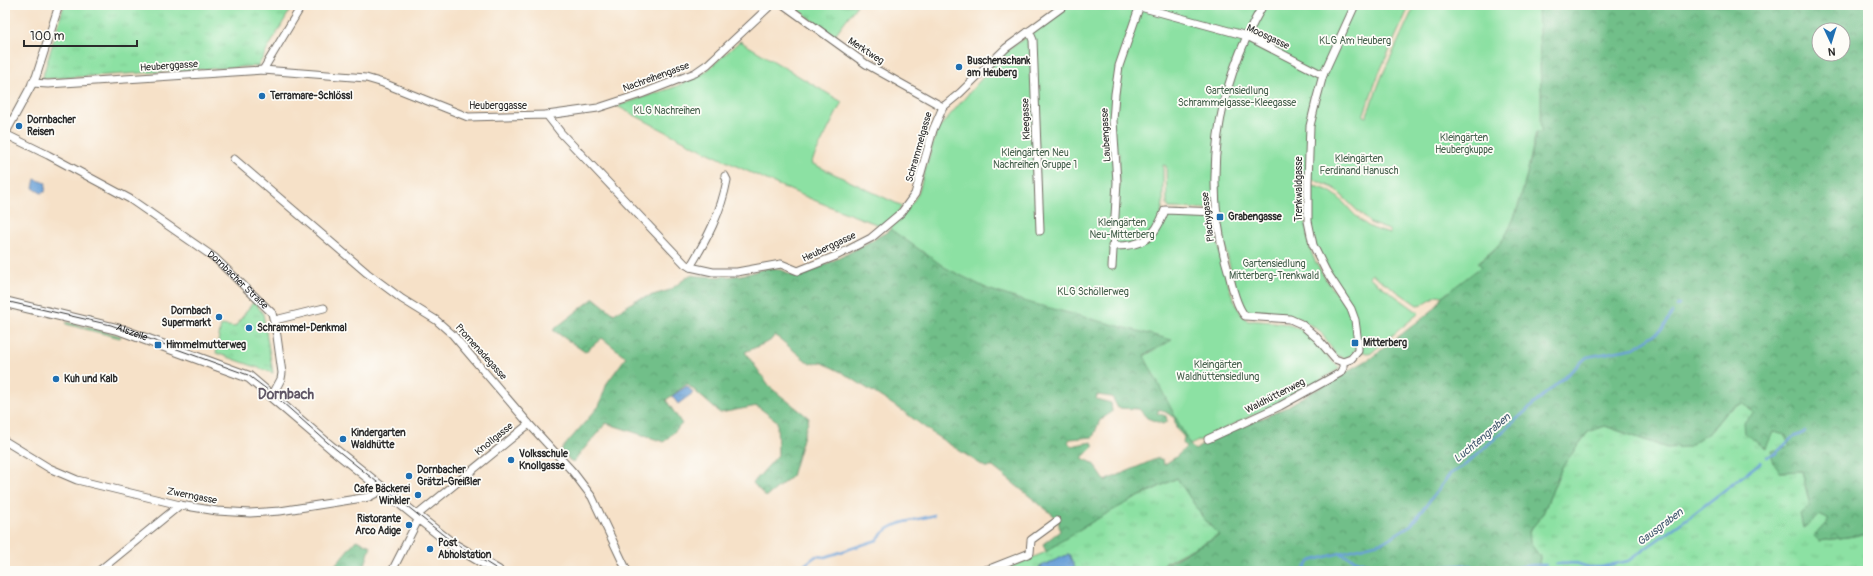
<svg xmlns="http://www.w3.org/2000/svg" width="1873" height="576" font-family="Pangolin,sans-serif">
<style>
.grass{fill:url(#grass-tufts);stroke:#5c8667}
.forest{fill:url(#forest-crowns);stroke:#4e755a;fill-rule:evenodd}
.garden{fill:#8ce1a3;stroke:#5c8667;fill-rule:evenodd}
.water{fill:url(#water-ripples);stroke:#4a6681}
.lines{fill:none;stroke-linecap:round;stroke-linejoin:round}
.stream{stroke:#69a0d7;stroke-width:2.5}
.street-casing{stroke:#726b62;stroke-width:9}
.secondary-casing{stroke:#726b62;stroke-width:12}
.street{stroke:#fff;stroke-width:7}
.secondary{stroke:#fff;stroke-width:10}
.tram{stroke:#2b2b2b;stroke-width:1}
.poi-dot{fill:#1f6fb2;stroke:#fdfcf7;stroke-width:1.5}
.labels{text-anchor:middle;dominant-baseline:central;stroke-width:3.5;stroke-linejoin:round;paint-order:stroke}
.street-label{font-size:10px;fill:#2b2b2b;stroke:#fdfcf7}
.park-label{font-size:10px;fill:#48624f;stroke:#fdfcf7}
.poi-label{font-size:10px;font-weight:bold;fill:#2b2b2b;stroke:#fdfcf7;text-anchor:start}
.water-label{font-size:11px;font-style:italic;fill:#445a70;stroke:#fdfcf7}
.district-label{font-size:14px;font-weight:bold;fill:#605766;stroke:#fdfcf7}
</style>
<defs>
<pattern id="grass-tufts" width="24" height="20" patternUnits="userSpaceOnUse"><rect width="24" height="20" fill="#8ce1a3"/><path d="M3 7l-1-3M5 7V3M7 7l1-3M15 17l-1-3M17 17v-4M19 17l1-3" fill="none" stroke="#79c18c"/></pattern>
<pattern id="forest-crowns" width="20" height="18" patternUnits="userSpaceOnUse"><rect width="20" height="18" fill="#71bf89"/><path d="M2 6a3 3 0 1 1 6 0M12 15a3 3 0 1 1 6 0" fill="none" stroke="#5d9b70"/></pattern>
<pattern id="water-ripples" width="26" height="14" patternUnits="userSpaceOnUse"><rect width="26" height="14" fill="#69a0d7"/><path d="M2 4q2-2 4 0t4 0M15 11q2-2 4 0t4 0" fill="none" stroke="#5783af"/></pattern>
</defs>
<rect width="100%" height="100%" fill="#fdfcf7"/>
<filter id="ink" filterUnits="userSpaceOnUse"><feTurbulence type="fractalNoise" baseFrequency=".025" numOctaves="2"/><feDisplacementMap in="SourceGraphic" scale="8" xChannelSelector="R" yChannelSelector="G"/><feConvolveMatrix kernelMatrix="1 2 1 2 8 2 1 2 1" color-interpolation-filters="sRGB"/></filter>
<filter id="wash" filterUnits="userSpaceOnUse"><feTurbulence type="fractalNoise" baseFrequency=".012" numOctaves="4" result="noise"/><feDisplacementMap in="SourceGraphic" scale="16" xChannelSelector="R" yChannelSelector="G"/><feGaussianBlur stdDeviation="0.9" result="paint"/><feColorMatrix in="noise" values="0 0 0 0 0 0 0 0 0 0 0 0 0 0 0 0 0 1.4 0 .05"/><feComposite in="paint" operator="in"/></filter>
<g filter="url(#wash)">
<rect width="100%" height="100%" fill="#f6e1c8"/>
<g class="grass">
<path d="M64 5H293L258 66 42 79Z"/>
<path d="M792 5H857L834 36Z"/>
<path d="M254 301 263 314 273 373 216 353 221 325 235 327Z"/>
<path d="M66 322 121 336 120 338 66 324Z"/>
<path d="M1743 403 1773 432 1785 434 1790 446 1780 472 1802 471 1810 506 1803 528 1819 515 1830 520 1814 536 1819 541 1868 534V571H1538L1540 557 1530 543 1529 531 1542 516 1562 467 1588 432 1605 426 1667 448 1710 432 1727 411Z"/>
<path d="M1177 478 1204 519 1219 535 1172 559 1153 571H1000L1046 552 1070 534 1106 513Z"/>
</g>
<g class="forest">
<path d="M1538 5H1868V534L1819 541 1814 536 1829 520 1820 515 1803 528 1800 514 1810 506 1802 471 1780 472 1772 461V451L1790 446 1785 435 1773 432 1766 448 1745 434 1744 422 1754 413 1743 403 1727 411 1710 432 1687 447 1667 448 1605 426 1588 432 1562 467 1542 516 1529 531 1530 543 1540 557 1538 571H1153L1219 535 1204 519 1177 478C1131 500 1087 522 1046 552L1043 544 1060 531 1058 519 993 467H985L935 435 903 411 843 373 821 362 810 364 775 335 770 341 745 352 771 388 809 418 792 476 766 497 753 483 778 455 777 421 757 406 720 413 687 384 666 400 682 424 664 442 606 423 572 463 561 450 599 406 607 383 626 357 602 338 585 352 553 330 594 298 614 314 636 300 670 290 690 275C708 277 728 278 746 274 754 273 762 268 770 268 782 267 792 277 799 277L847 254 887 232 890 229 946 268 988 289 1027 302 1173 340 1144 355 1190 445 1195 450 1207 442 1281 410 1371 358 1434 309 1443 296 1481 266 1477 264C1485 257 1494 251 1500 243 1521 217 1528 164 1537 132H1540L1541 92ZM1819 30H1843V54H1819ZM1097 395 1112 397 1118 408 1139 409 1147 418 1163 424 1167 421 1166 416 1157 413 1160 409 1174 417 1176 428 1184 437 1183 443 1186 447 1176 457 1164 465 1163 460 1158 458 1105 481 1093 463 1082 458 1094 446 1092 442 1071 446 1068 442 1070 439 1093 437 1100 420 1112 412 1111 403 1096 399Z"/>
<path d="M356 540 371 546 363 571H330Z"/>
</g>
<g class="garden">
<path d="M1069 5H1410L1379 73 1363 116 1366 117 1382 76 1415 5H1538L1541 92V132H1536C1529 162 1520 219 1500 243 1494 250 1485 257 1477 263L1482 266 1443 296 1437 295 1423 304 1417 305 1372 274 1369 277 1419 313 1370 354 1355 349 1352 355 1346 359 1336 355 1320 331 1301 319 1284 314 1269 312 1251 313 1245 310C1227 270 1221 229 1218 186L1211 209 1169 208 1167 205 1166 166 1163 165V204L1161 214 1178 213 1214 215C1217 241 1228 305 1248 321 1257 320 1265 322 1273 322 1313 326 1312 346 1340 368 1293 400 1240 420 1190 445L1144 356 1172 340 1027 302 988 289 946 268 890 229 905 213 918 194 937 130 1003 54ZM1113 151 1119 153V188L1113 184 1115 170ZM1312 179 1334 188 1370 223 1389 230 1390 234C1381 231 1371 229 1364 223 1343 207 1340 189 1311 186V233L1317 249 1342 292 1337 295C1330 284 1321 273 1315 261 1303 236 1305 208 1306 181Z"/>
<path d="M740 41 842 102 811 163 902 206 895 217 882 226C791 194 703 152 617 106L675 87 704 73Z"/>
</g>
<g class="water">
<path d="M35 179 46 183 45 192 41 193 33 188Z"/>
<path d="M687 386 693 393 678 404 672 396Z"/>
<path d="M1069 554 1075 568 1069 571H1040L1039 567Z"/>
</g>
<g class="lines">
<g class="stream">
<path d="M1677 306 1679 304"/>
<path d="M1767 457 1775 454 1792 438 1805 432"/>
<path d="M1341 554 1384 571 1464 565 1479 569 1496 570 1533 565H1546"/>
<path d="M1556 564 1576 563 1588 567H1601L1628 561 1692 515 1761 462"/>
<path d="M801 571 803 566 816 556 825 557 877 540C890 520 914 522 934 515"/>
<path d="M1303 571 1310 561 1383 542 1411 525 1450 474 1465 465 1587 357 1634 348 1663 329 1672 313"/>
</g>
</g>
</g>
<g filter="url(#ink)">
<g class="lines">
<g class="street-casing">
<g id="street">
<path d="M784 5 866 64 943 107"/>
<path d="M1133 5 1247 36 1323 75"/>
<path d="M1263 5C1216 88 1201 181 1229 274 1232 286 1236 306 1245 316L1290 319 1301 324 1317 338 1335 359 1343 362"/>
<path d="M1029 31 1033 40 1040 231"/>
<path d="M263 70 302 5"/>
<path d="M32 83 48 84 263 70 366 78 383 83 468 117 547 115 561 133 685 264 690 267 713 272H737L781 264 798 271 836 256 871 238 902 212 915 194 933 130 943 107 960 93 1006 48 1065 5"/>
<path d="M547 115 598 108 641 94 695 73 708 64 771 5"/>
<path id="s1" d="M5 134 48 155 130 199 215 258 272 313 277 336 282 373 281 379 272 396"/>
<path d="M5 134 36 77 59 5"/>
<path d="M234 159 367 273 402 299 436 320 453 335 529 424 573 472 592 497 627 571"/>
<path d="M1112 246C1143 247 1155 238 1165 210L1217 212"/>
<path d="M690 267C707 239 721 213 727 180L725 176"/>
<path d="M1112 267 1117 182 1113 121 1115 94 1119 66 1140 5"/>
<path d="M275 320 324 308"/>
<path d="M1343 362 1351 359 1358 351V343L1355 320 1351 309 1326 271 1313 245 1308 221V181L1310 126 1316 101 1323 75 1355 5"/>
<path d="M1208 439 1280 406 1340 373 1343 368V362"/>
<path d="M5 441 49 468 77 480 180 505 217 511 250 513 280 511 369 497 384 489"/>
<path d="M416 516 529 424"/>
<path d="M99 571 180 505"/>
<path d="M392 571 419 518"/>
<path d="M981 571 992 568 1030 553 1031 540 1057 521"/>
</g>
</g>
<g class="secondary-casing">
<path id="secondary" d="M5 302 121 330 249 377 332 448 419 518 452 544 498 571"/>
</g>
<use href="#street" class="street"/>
<use href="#secondary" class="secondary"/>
<path class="tram" id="s2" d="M5 301 111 325 248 375 273 394 327 442 447 538 500 571"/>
</g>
</g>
<g class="poi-dot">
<circle cx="959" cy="67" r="4"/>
<circle cx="262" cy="96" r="4"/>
<circle cx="19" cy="126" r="4"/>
<rect x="1216" y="213" width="8" height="8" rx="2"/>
<circle cx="219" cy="317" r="4"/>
<circle cx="249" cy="328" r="4"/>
<rect x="1351" y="339" width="8" height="8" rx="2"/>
<rect x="154" y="341" width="8" height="8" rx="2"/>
<circle cx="56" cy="379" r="4"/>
<circle cx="343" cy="439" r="4"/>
<circle cx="511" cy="460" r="4"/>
<circle cx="409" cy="476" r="4"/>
<circle cx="418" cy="495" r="4"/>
<circle cx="409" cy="525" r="4"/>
<circle cx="430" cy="549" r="4"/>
</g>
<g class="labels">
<g class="street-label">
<text transform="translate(1268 37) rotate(25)">Moosgasse</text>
<text transform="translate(866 51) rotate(33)">Merktweg</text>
<text transform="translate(169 66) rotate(-4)">Heuberggasse</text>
<text transform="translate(656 77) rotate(-20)">Nachreihengasse</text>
<text x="498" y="106">Heuberggasse</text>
<text transform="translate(1026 119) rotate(-92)">Kleegasse</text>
<text transform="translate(1106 135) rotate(-93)">Laubengasse</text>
<text transform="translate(919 147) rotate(-74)">Schrammelgasse</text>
<text transform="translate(1299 189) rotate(-90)">Trenkwaldgasse</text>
<text transform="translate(1208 217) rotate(-97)">Plachygasse</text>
<text transform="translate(829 247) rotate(-25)">Heuberggasse</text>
<text stroke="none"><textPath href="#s1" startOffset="276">Dornbacher Straße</textPath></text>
<text stroke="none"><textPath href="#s2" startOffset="131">Alszeile</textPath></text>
<text transform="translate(481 352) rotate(48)">Promenadegasse</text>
<text transform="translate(1275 396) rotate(-27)">Waldhüttenweg</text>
<text transform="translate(494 439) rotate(-39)">Knollgasse</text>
<text transform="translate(192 496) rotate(11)">Zwerngasse</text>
</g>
<g class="park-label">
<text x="1355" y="41">KLG Am Heuberg</text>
<text x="1237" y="91">Gartensiedlung<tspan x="1237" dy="12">Schrammelgasse-Kleegasse</tspan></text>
<text x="667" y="111">KLG Nachreihen</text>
<text x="1464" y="138">Kleingärten<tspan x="1464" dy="12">Heubergkuppe</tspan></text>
<text x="1035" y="153">Kleingärten Neu<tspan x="1035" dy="12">Nachreihen Gruppe 1</tspan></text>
<text x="1359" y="159">Kleingärten<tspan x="1359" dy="12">Ferdinand Hanusch</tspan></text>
<text x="1122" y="223">Kleingärten<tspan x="1122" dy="12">Neu-Mitterberg</tspan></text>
<text x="1274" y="264">Gartensiedlung<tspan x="1274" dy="12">Mitterberg-Trenkwald</tspan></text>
<text x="1093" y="292">KLG Schöllerweg</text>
<text x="1218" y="365">Kleingärten<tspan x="1218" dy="12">Waldhüttensiedlung</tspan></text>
</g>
<g class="poi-label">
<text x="967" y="61">Buschenschank<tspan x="967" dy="12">am Heuberg</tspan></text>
<text x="270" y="96">Terramare-Schlössl</text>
<text x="27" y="120">Dornbacher<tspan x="27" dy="12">Reisen</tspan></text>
<text x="1228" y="217">Grabengasse</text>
<text x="211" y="311" text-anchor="end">Dornbach<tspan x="211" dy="12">Supermarkt</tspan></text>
<text x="257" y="328">Schrammel-Denkmal</text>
<text x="1363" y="343">Mitterberg</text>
<text x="166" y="345">Himmelmutterweg</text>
<text x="64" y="379">Kuh und Kalb</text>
<text x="351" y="433">Kindergarten<tspan x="351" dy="12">Waldhütte</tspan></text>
<text x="519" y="454">Volksschule<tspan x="519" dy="12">Knollgasse</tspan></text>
<text x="417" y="470">Dornbacher<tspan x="417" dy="12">Grätzl-Greißler</tspan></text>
<text x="410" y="489" text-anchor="end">Cafe Bäckerei<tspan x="410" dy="12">Winkler</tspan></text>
<text x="401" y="519" text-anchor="end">Ristorante<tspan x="401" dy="12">Arco Adige</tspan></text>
<text x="438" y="543">Post<tspan x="438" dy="12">Abholstation</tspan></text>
</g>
<g class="water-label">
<text transform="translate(1482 438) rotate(-40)">Luchtengraben</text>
<text transform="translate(1660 527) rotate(-37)">Gausgraben</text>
</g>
<g class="district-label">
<text x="286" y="394">Dornbach</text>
</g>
</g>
<rect width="1873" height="576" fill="none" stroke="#fdfcf7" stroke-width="20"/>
<g transform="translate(1831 42) rotate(176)"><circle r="19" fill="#fdfcf7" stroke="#a9a8a5"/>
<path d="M0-3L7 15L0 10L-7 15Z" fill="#1f6fb2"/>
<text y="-6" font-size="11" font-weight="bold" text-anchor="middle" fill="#2b2b2b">N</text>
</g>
<path d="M24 40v6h113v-6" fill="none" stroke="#2b2b2b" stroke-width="2"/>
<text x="30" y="40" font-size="12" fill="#2b2b2b" stroke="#fdfcf7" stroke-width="3" paint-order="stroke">100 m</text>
</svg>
